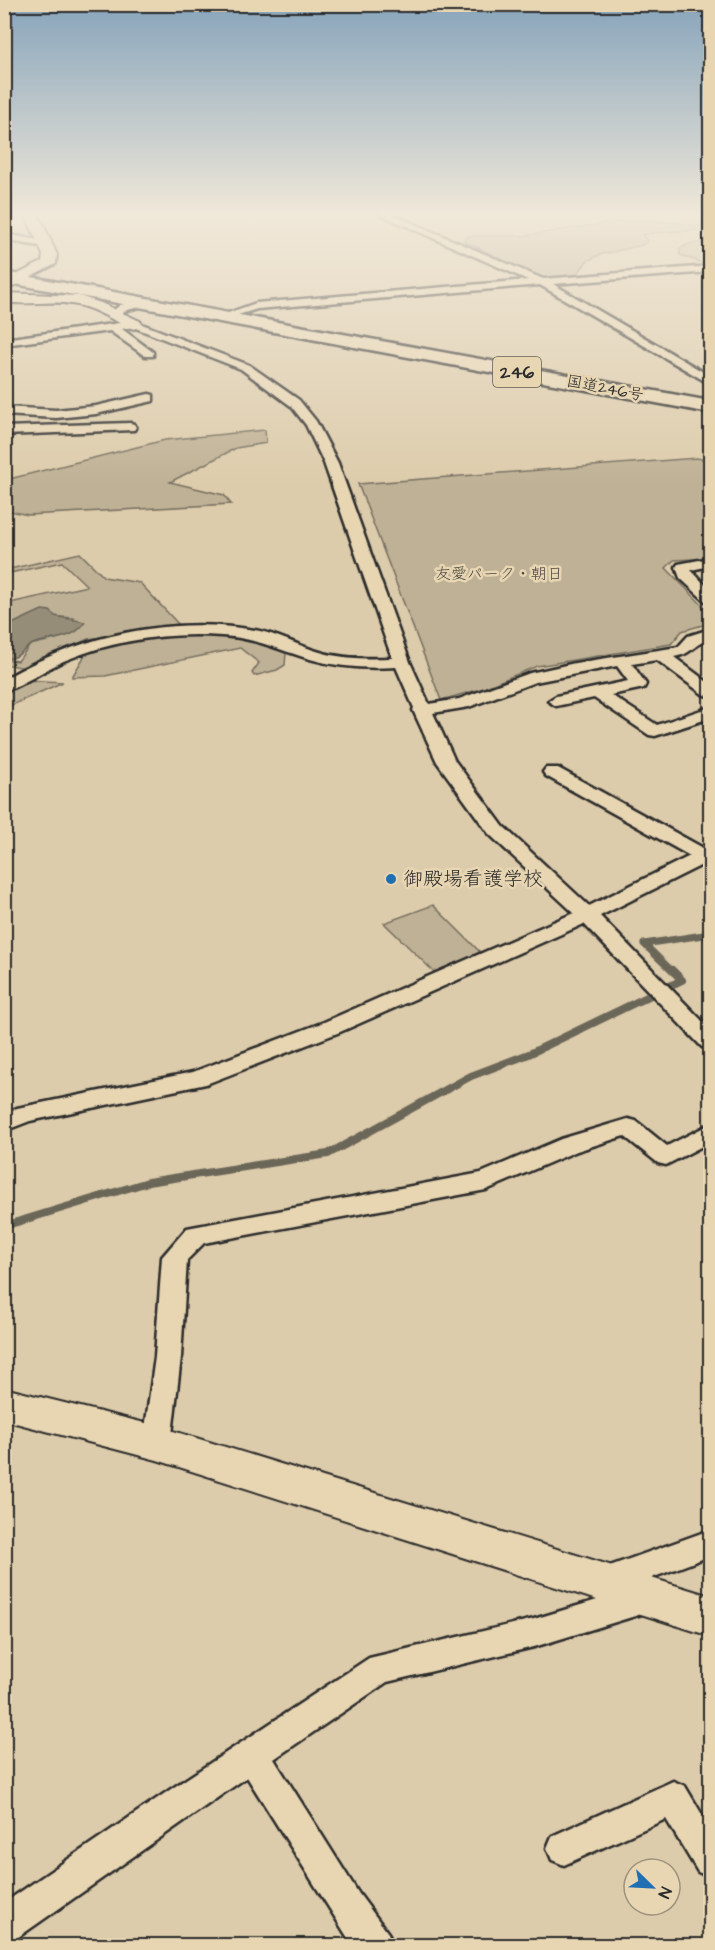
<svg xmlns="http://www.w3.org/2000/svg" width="715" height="1950" font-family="'Architects Daughter','Klee One',sans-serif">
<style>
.green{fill:#bfb195;stroke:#756e60;stroke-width:1.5}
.water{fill:#968d78;stroke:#6b6659;stroke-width:1.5}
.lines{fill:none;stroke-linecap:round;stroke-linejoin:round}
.stream-far1{stroke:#6b6659;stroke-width:7}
.stream{stroke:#6b6659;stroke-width:8}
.street-casing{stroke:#2b2b2b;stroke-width:5}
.secondary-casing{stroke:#2b2b2b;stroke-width:4}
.highway-casing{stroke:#2b2b2b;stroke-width:5}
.street{fill:#e8d6b3;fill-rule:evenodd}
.secondary{fill:#e8d6b3;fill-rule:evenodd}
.highway{fill:#e8d6b3;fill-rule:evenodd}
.poi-dot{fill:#1f6fb2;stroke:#e8d6b3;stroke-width:2}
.labels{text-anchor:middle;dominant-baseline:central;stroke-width:5;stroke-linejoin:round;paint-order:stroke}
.far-street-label{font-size:16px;fill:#2b2b2b;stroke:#e8d6b3}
.far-park-label{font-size:16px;fill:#494640;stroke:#e8d6b3}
.shield{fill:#e8d6b3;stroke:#645e54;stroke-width:1.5}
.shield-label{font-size:18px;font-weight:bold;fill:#2b2b2b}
.poi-label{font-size:20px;fill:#2b2b2b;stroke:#e8d6b3;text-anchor:start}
</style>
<rect width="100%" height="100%" fill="#ddccab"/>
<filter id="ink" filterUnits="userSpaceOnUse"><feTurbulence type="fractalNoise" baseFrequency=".0167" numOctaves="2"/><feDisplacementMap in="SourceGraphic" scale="12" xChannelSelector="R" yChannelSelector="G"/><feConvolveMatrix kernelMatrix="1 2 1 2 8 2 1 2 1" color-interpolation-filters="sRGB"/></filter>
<g filter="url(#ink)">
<g class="green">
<path d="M649 220 710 227 705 230 658 232 642 235 648 241 642 245 599 255 587 261 575 277 540 279 463 240 469 236H523L615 222Z"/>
<path d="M692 243H710V266L680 255V248Z"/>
<path d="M265 430 266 443 236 448 170 482 224 495 231 504 28 515 5 510V480L165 440Z"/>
<path d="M697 458 710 461V558L674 560 666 568 710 613V623L682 631 671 644 537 666 481 689 441 700 358 484Z"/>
<path d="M80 553 104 577 140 583 180 626 88 639 25 668 5 664V659L18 661 30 645 56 639 74 618C53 616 22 616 5 630V604L87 586 62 562 5 574V570Z"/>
<path d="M166 634 242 637 286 653 285 665 277 670 254 676 252 673 259 663 240 648 105 676 72 677 88 650Z"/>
<path d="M24 680 63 682 5 708V695Z"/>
<path d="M433 905 482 954 434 972 384 923Z"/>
</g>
<path class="water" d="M42 610 50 611 55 616 85 622C73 641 52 637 33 644 21 649 20 660 5 658V630L12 624Z"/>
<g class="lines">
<path class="stream-far1" d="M673 972 644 944 710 934"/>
<path class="stream" d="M4 1226 148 1182 328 1154 471 1076 529 1054 682 980 672 970"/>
<g class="street-casing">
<g id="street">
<path d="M377 213H389L543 279 710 266V272L553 284 710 376V384L540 285 257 309 222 320 217 317 256 303 528 280Z"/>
<path d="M4 234 45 241 50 244 45 247 4 240Z"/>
<path d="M145 300 149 301V305L127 310 113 318 108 315 120 305Z"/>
<path d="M134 321 249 365 299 400 316 421 338 463 410 662 429 704 459 699 530 673 575 663 678 647 688 636 710 629V639C693 644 693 654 674 657L710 684V696L704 695 657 660 632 664 646 684 644 688 611 695 657 725 710 707V718L655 736 649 735 594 698 556 706 548 701 556 696 628 681 617 666 535 682 469 707 433 713 455 761 503 826 589 906 690 856 546 776 543 772 546 768H558L705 849 710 848V861L600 916 710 1029V1049L702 1047 584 924 340 1032 206 1084 30 1121 4 1131V1114L17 1108 193 1072 324 1022 574 913 489 834 437 762 413 710 414 708 396 667C367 669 338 667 310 659 279 650 256 638 222 636 170 632 114 640 66 660 47 668 22 686 4 691V679C79 636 169 615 255 630 278 634 298 646 320 652 343 659 368 659 392 658L324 463 306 425 291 406 241 369 133 327 122 329 153 352V356H145L110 331 4 345V339Z"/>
<path d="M149 394 153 395V401L96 414 56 418 4 415V407L56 410 96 406Z"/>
<path d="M130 423 134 424 136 427 134 430 4 435V427Z"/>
<path d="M710 558V566L691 570 710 590V603L705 601 680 578 676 567 678 564Z"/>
<path d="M628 1119 636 1121 667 1146 710 1124V1142L666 1165 658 1163 624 1136 577 1151 486 1190 204 1243 187 1260 181 1357 171 1443 167 1451 157 1455 147 1451 143 1443 155 1357 162 1257 187 1228 481 1173 561 1139Z"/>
<path d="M710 1530V1556L604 1596 593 1592 589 1582 593 1572Z"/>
<path d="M647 1585 658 1589 662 1599 658 1609 534 1647 387 1682 274 1759 359 1894 388 1933 393 1946H353L247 1777 17 1938 4 1943V1903L171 1789 369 1658 534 1619Z"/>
<path d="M673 1781 685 1786 710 1828V1877L698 1872 666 1819 564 1865 552 1860 547 1848 552 1836Z"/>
</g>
</g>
<g class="secondary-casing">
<g id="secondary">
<path d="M25 213H38L57 255 56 264 4 291V281L42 262 43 255Z"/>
<path d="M4 293 79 296 101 303 140 321 142 324 134 329 128 327C110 319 91 306 71 304 49 300 27 306 4 302Z"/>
<path d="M4 1388 157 1426 710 1596V1636L157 1460 4 1420Z"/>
</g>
</g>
<g class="highway-casing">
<path id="highway" d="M4 272 710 401V413L4 282Z"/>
</g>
<use href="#street" class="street"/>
<use href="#secondary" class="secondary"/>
<use href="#highway" class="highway"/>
</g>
</g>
<linearGradient id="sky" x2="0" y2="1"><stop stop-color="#87a4bb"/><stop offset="0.44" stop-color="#f0e8d9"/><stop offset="1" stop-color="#f0e8d9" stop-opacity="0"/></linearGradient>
<rect width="715" height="486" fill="url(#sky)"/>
<circle class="poi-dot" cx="391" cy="879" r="6"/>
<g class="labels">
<g class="far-street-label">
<text transform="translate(605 388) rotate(11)">国道246号</text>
</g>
<g class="far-park-label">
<text x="499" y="574">友愛パーク・朝日</text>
</g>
<rect class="shield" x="493" y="357" width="48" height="30" rx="4.5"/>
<g class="shield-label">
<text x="517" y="372">246</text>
</g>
<g class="poi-label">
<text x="403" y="879">御殿場看護学校</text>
</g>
</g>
<rect width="715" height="1950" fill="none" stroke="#e8d6b3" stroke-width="24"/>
<rect x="12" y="12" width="691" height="1926" fill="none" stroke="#2b2b2b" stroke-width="2" filter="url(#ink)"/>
<g transform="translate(652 1887) rotate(114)"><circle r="28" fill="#e8d6b3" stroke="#9c927d" stroke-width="1.5"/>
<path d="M0-4.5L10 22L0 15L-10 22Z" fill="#1f6fb2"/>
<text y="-9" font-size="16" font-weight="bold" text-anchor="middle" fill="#2b2b2b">N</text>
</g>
</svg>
